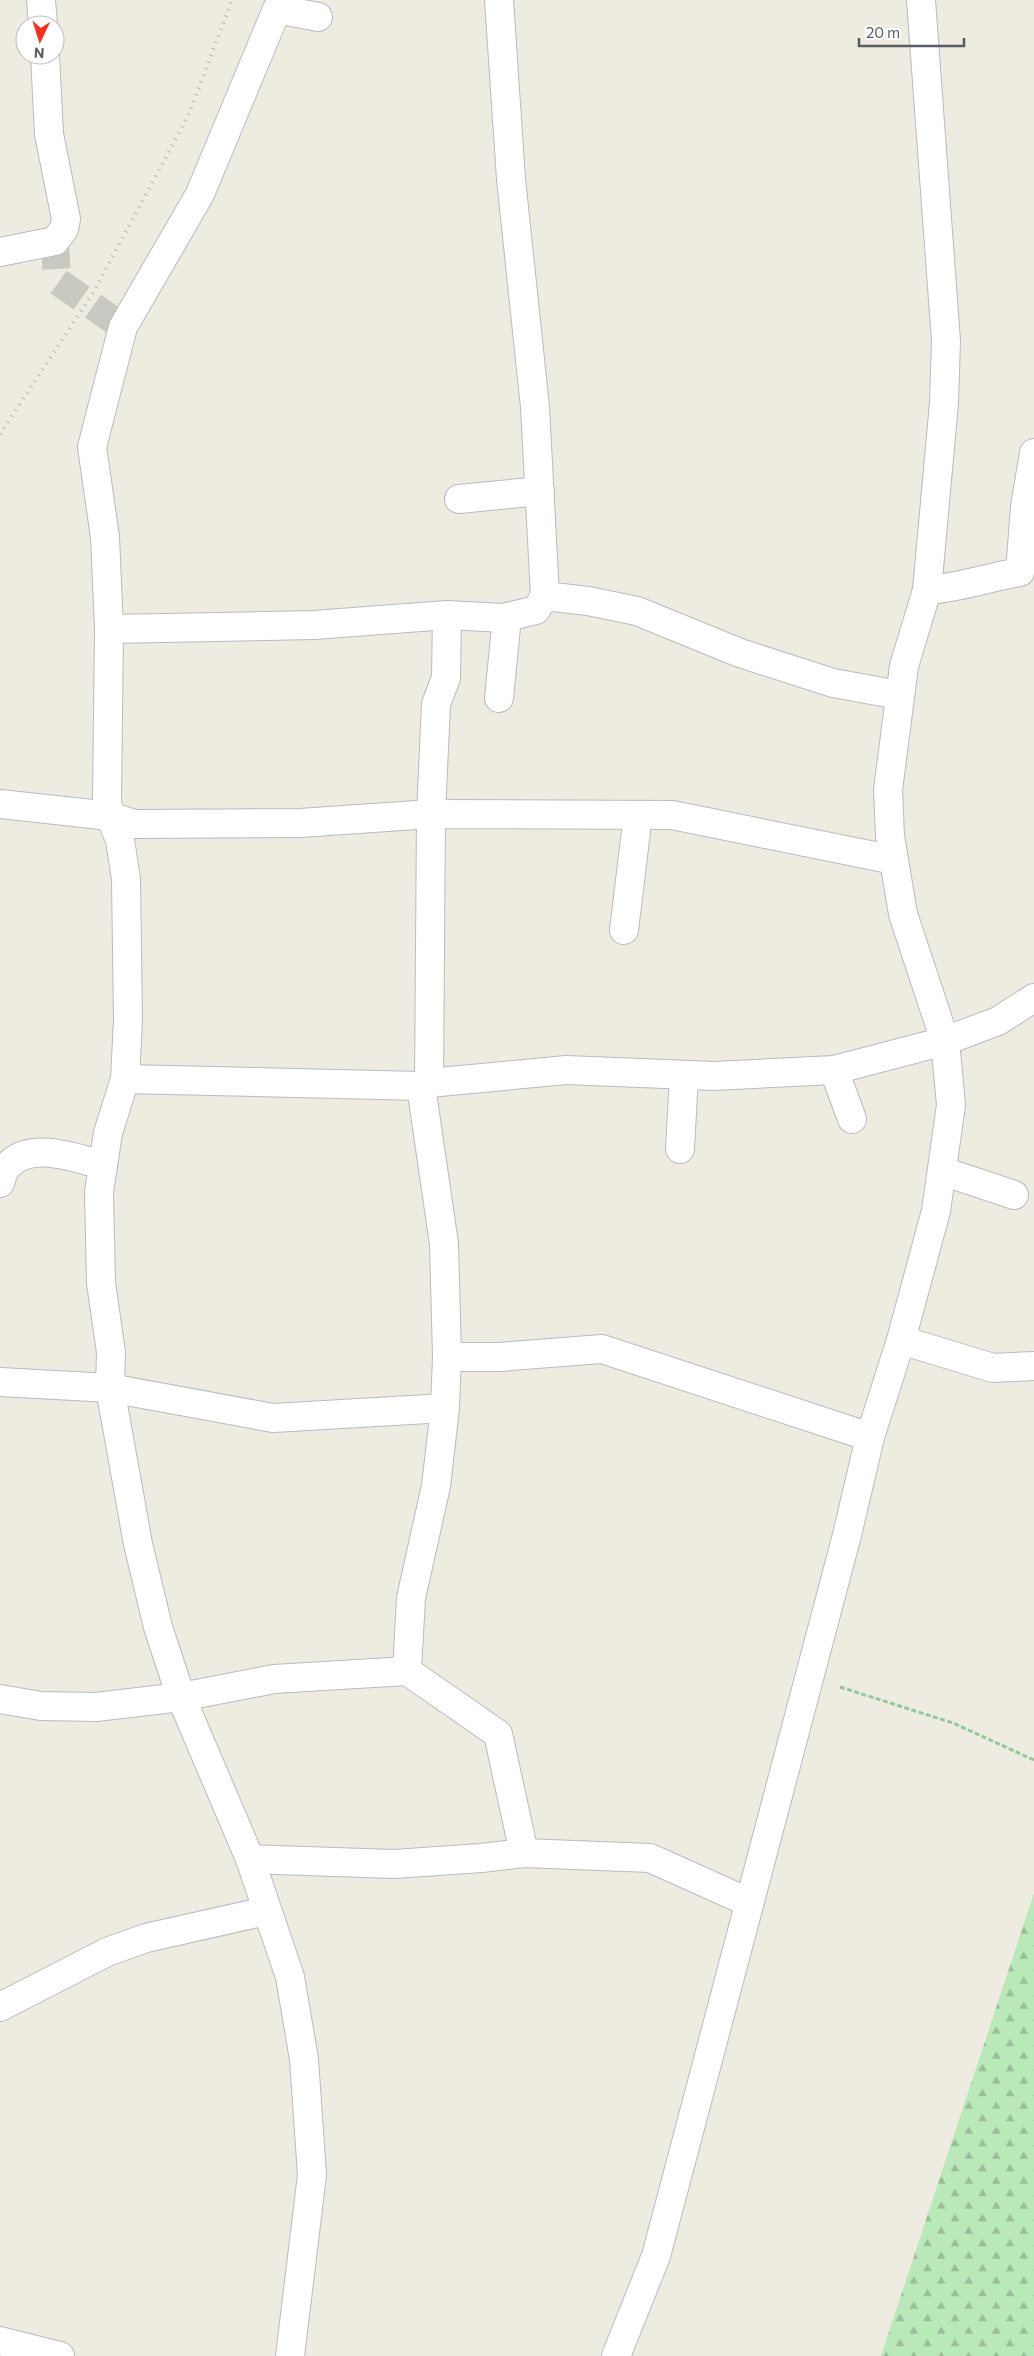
<svg xmlns="http://www.w3.org/2000/svg" width="1034" height="2356" font-family="Commissioner,sans-serif">
<style>
.forest{fill:url(#forest-firs)}
.lines{fill:none;stroke-linecap:round;stroke-linejoin:round}
.minor-tunnel{stroke:#c9c8c1;stroke-width:28;stroke-dasharray:28 14;stroke-linecap:butt}
.minor-casing{stroke:#b8bbc1;stroke-width:30}
.path{stroke:#90c8a0;stroke-width:3;stroke-dasharray:5 2.5;stroke-linecap:butt}
.minor{stroke:#fff;stroke-width:28}
.rail{stroke:#b4b5b6;stroke-width:4;stroke-dasharray:1 6;stroke-linecap:butt}
</style>
<defs>
<pattern id="forest-firs" width="22" height="20" patternUnits="userSpaceOnUse" patternTransform="scale(1.25)"><rect width="22" height="20" fill="#b9e8b9"/><path d="M5 1l3.5 6h-7zM16 11l3.5 6h-7z" fill="#99bf9a"/></pattern>
</defs>
<rect width="100%" height="100%" fill="#eeebe0"/>
<path class="forest" d="M1034 1893V2356H881Z"/>
<g class="lines">
<path class="minor-tunnel" d="M55 241 57 281 123 327"/>
<g class="minor-casing">
<g id="minor">
<path d="M41 0 43 25"/>
<path d="M499 0 511 179 535 407 545 596 588 601 637 611 740 653 833 683 899 695"/>
<path d="M0 252 55 241 64 229 66 219 49 134 45 55"/>
<path d="M459 499 540 491"/>
<path d="M927 590C959 588 989 577 1020 572L1025 507 1034 453"/>
<path d="M109 629 314 625 447 615 503 618 536 610 545 596"/>
<path d="M499 698 506 627 503 618"/>
<path d="M0 804 110 816 134 824 300 823 431 814 672 815 894 860"/>
<path d="M624 930 638 815"/>
<path d="M834 1070 852 1119"/>
<path d="M125 1079 421 1086 429 1083 566 1070 714 1076 834 1070 945 1041 998 1021 1034 998"/>
<path d="M429 1083 431 814 436 704 446 678 447 615"/>
<path d="M680 1149 684 1076"/>
<path d="M942 1171 1014 1195"/>
<path d="M0 1183C2 1178 3 1171 6 1168 28 1139 75 1158 103 1165"/>
<path d="M901 1340 993 1368 1034 1366"/>
<path d="M447 1357H499L602 1349 870 1437"/>
<path d="M0 1382 110 1388 273 1418 445 1408"/>
<path d="M407 1671 411 1598 436 1486 445 1408 447 1357 444 1244 421 1086"/>
<path d="M0 1699 41 1706 96 1707 181 1697 274 1679 407 1671 498 1734 524 1853"/>
<path d="M250 1859 394 1864 481 1858 524 1853 650 1858 748 1902"/>
<path d="M0 2007 107 1952 146 1938 266 1911"/>
<path d="M0 2341 60 2356"/>
<path d="M290 2356 312 2175 304 2059 290 1977 250 1859 181 1697 158 1627 138 1544 110 1388 111 1352 101 1283 99 1192 108 1133 125 1079 128 1020 126 879 120 840 110 816 107 800 109 629 105 537 92 447 123 327 200 194 277 9 318 17"/>
<path d="M616 2356 656 2256 847 1535 870 1437 901 1340 936 1211 951 1105 945 1041 903 914 890 836 888 790 904 666 927 590 944 403 946 341 921 0"/>
</g>
</g>
<path class="path" d="M840 1687 953 1723 1034 1760"/>
<use href="#minor" class="minor"/>
<path class="rail" d="M0 434 93 293 150 187 189 114 232 0"/>
</g>
<g transform="translate(40 40) rotate(184)"><circle r="24" fill="#ffffff" stroke="#bdbec1"/>
<path d="M0-4L9 19L0 12L-9 19Z" fill="#fb2d19"/>
<text y="-8" font-size="14" font-weight="bold" text-anchor="middle" fill="#595d63">N</text>
</g>
<path d="M859 38v8h105v-8" fill="none" stroke="#595d63" stroke-width="2.5"/>
<text x="866" y="38" font-size="15" fill="#595d63" stroke="#ffffff" stroke-width="4" paint-order="stroke">20 m</text>
</svg>
